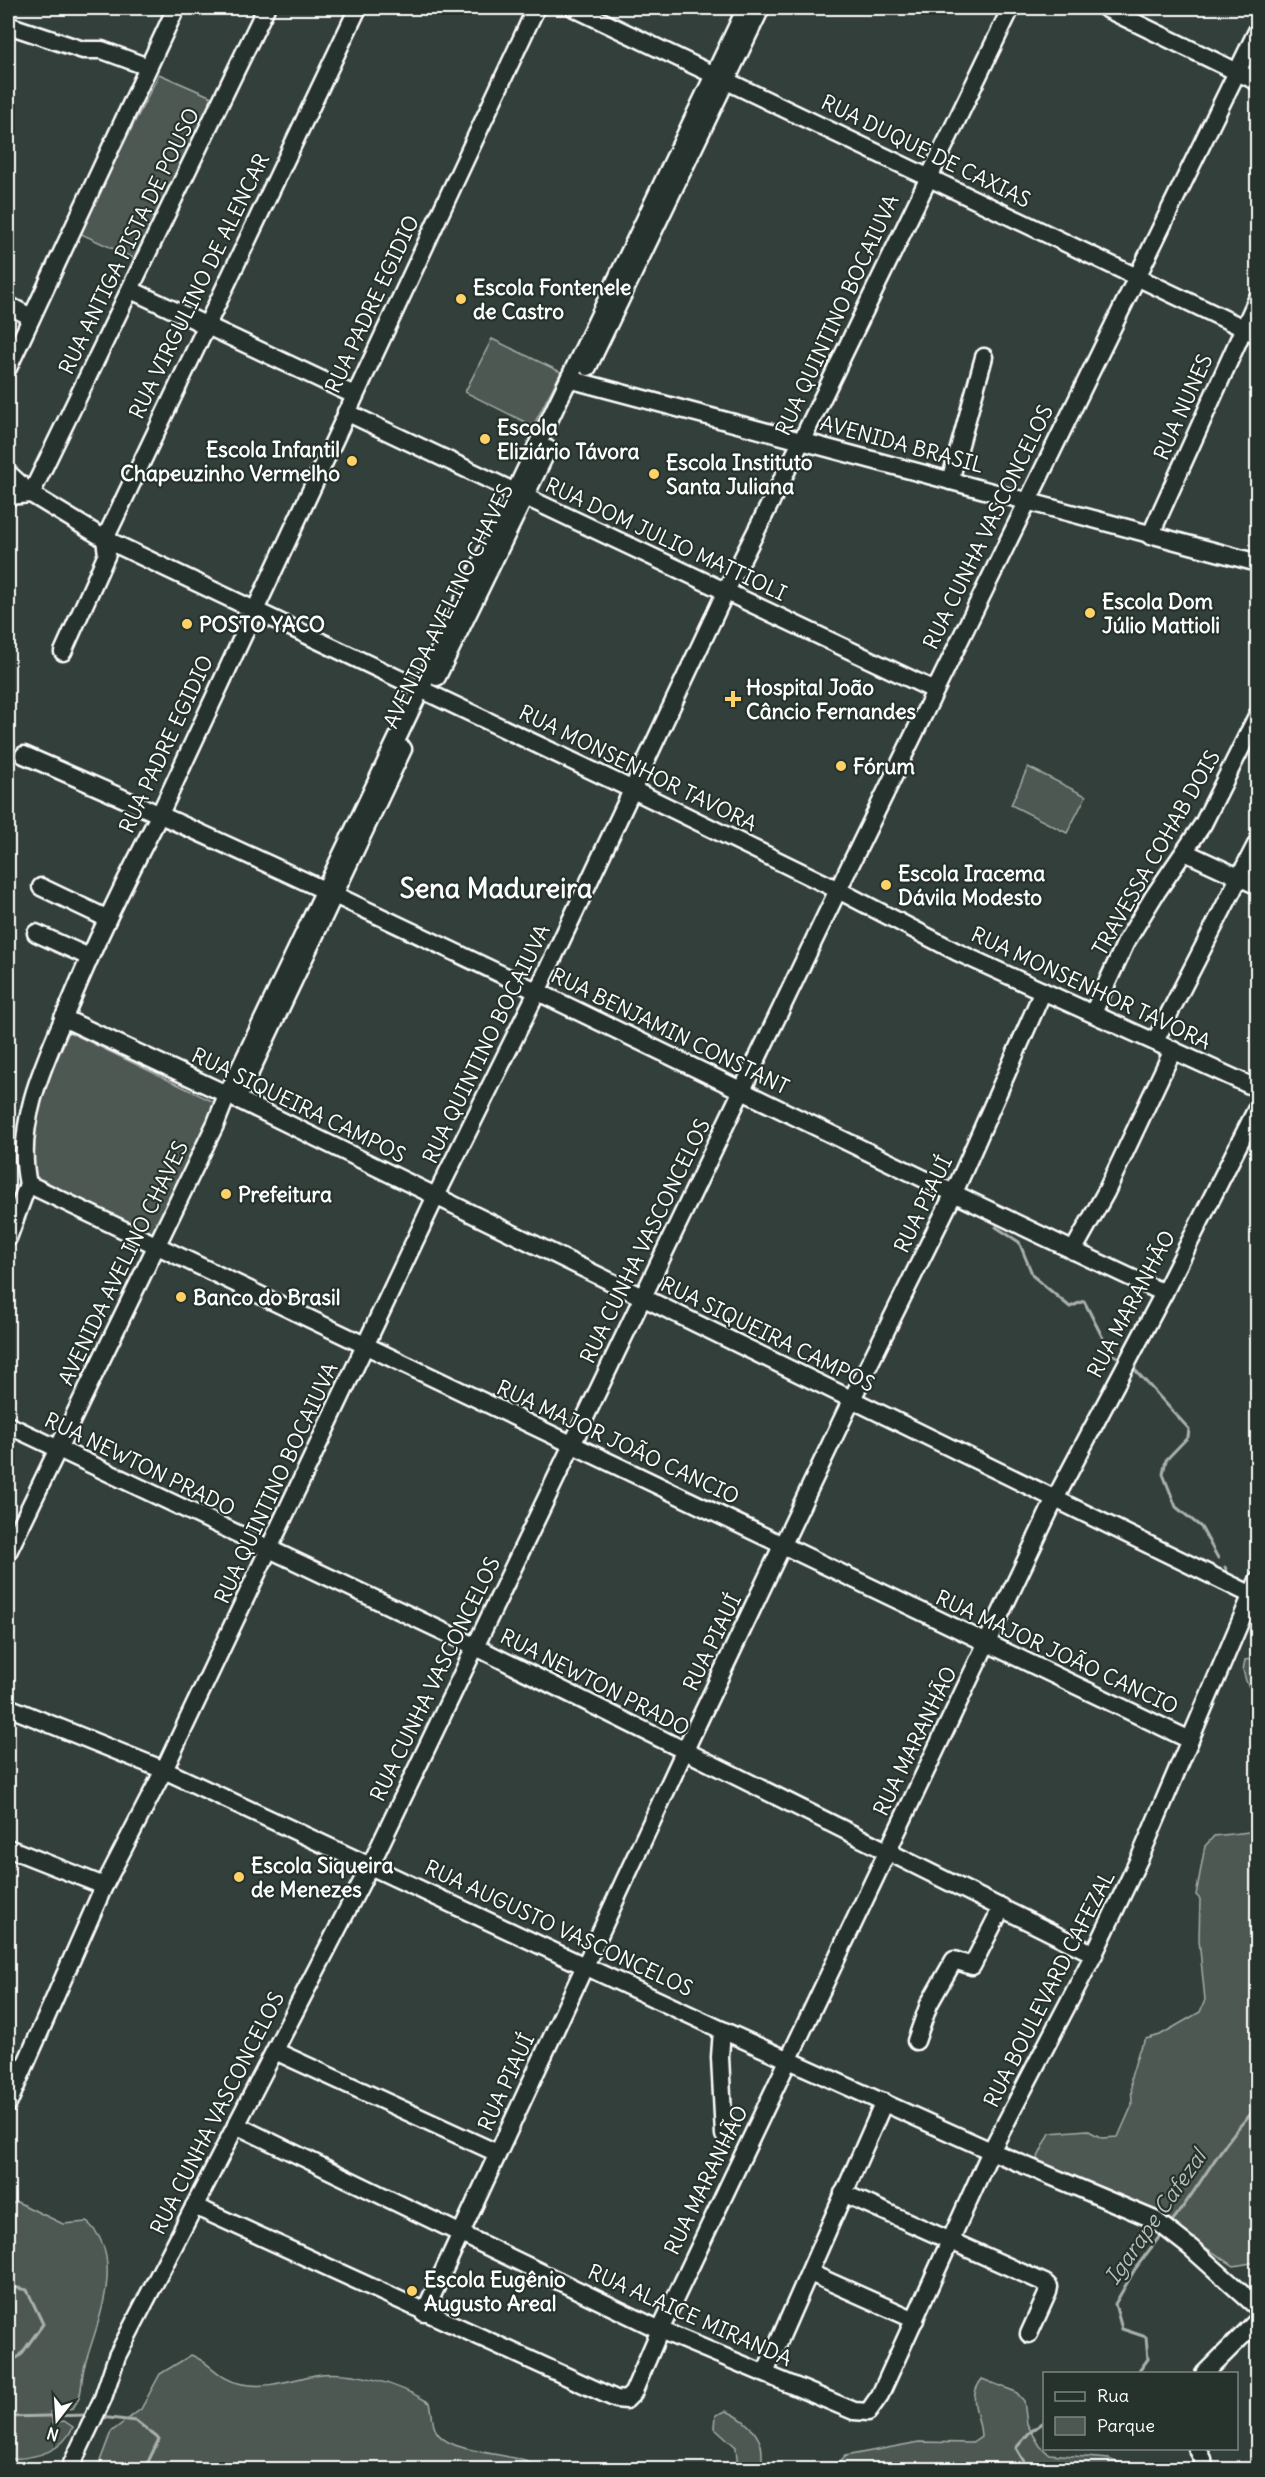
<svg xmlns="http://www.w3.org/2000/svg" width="1265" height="2477" font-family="Delius,sans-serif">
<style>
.green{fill:#4d5853;stroke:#a6aca9;stroke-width:1.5}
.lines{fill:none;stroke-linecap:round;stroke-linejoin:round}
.stream{stroke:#abb0ae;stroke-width:3}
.minor-casing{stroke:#fff;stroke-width:21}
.minor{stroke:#26332d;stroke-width:16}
.poi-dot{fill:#ffd166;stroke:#26332d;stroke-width:2}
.labels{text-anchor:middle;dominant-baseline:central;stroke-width:4.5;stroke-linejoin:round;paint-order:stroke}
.street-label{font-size:21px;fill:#fff;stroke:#26332d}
.poi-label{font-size:21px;font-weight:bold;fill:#fff;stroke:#26332d;text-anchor:start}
.water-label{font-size:22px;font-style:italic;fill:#b9bdbc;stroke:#26332d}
.district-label{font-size:27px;font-weight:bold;fill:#fff;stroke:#26332d}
</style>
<rect width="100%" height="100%" fill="#333f3a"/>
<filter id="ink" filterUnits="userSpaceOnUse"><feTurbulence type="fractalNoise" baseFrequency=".0167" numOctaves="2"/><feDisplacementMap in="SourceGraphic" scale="12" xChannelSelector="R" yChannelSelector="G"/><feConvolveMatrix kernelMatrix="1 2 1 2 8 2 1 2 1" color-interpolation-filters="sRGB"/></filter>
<g filter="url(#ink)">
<g class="green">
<path d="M159 74 214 98 140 261 79 233Z"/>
<path d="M492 339 561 372 533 426 465 392Z"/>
<path d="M1028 767 1086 796 1067 833 1011 805Z"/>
<path d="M69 1032 216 1103 152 1238 31 1178 28 1139 38 1103Z"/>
<path d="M1257 1658H1258L1257 1703 1246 1681 1243 1670 1245 1660Z"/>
<path d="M1257 1827V2262L1234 2266 1165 2221 1035 2163 1050 2133 1087 2130 1102 2138 1118 2137 1132 2105 1131 2077 1139 2050 1146 2039 1160 2035 1200 2012 1205 2000 1199 1940 1200 1899 1196 1895 1205 1846 1214 1836 1249 1832Z"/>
<path d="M17 2202 63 2224 87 2222C128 2258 96 2325 84 2368 80 2385 84 2393 73 2408L50 2412 53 2423 64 2421 73 2427C62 2452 38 2457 13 2459L8 2458V2205Z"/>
<path d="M191 2355C212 2363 217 2379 242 2384 268 2389 290 2380 315 2375 352 2369 399 2384 430 2403 432 2410 432 2419 434 2426 443 2458 517 2449 541 2469H97L111 2432 141 2409 160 2374Z"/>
<path d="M982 2379 1016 2392 1024 2401 1027 2424 1040 2446 1049 2454 1109 2459 1132 2469H833L845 2456 919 2442 971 2443 981 2436C980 2414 966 2399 982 2379Z"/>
<path d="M726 2411C741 2417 756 2429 761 2445 763 2453 761 2462 763 2469H738L736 2447 715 2428 716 2415Z"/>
</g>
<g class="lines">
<g class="stream">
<path d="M996 1227 1019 1242 1033 1276 1070 1307 1084 1301 1111 1354 1122 1359"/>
<path d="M1136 1371 1189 1429 1188 1437 1166 1460 1163 1474 1176 1507 1201 1527 1218 1558"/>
<path d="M1225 1567 1229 1576"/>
<path d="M1250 1621 1258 1636"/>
<path d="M1169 2225C1201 2187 1221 2141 1258 2107"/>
<path d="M8 2286 27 2290 43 2324 20 2356 8 2363"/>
<path d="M1137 2374 1148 2359 1146 2337 1122 2329 1115 2304 1135 2269 1163 2232"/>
<path d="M8 2417 88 2415"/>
<path d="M100 2417 136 2421 159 2439 148 2462 134 2470"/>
<path d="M1029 2470 1016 2448 1029 2433 1044 2422"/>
</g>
<g class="minor-casing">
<g id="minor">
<path d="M574 8 1258 335"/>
<path d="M1105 8 1258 82"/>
<path d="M8 25 83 50H102L148 67"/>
<path d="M131 290 354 395"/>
<path d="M8 305 31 317"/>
<path d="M588 367 761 8"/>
<path d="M8 368 176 8"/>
<path d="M569 379 1258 563"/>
<path d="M346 412 934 690"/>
<path d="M8 473 31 494 105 539 633 790 838 890 957 952 1258 1089"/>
<path d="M950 481 984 357"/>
<path d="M8 496 31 494 266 8"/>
<path d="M1150 536 1258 297"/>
<path d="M63 652 107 554 105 539 358 8"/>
<path d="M437 677 548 449"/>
<path d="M24 755C410 921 783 1116 1164 1293"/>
<path d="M1185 852 1258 886"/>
<path d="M41 887 106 918"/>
<path d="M36 933 89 957"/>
<path d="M1093 1013 1126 942 1154 896 1203 824 1258 714"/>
<path d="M63 1018 237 1099 1258 1598"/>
<path d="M1155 1041 1258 841"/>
<path d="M237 1100 403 749"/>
<path d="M28 1184C14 1122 47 1057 71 1001 97 938 127 877 159 816L536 8"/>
<path d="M28 1184 1190 1740"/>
<path d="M8 1238 28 1184"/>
<path d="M1073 1251 1106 1192 1173 1050"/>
<path d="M8 1425 474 1646 1094 1954"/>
<path d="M8 1552 216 1123 227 1095 746 8"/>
<path d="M8 1707 164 1770 722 2030 991 2151 1155 2220 1191 2248 1258 2308"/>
<path d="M8 1848 104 1886"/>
<path d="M722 2030 720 2057 724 2135"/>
<path d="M916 2041 929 2004 954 1960 972 1966 1002 1907"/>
<path d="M275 2051 497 2153"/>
<path d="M8 2104 104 1886 164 1770 436 1196 537 992 726 591 802 440 1011 8"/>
<path d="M236 2125 660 2330 854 2411 868 2412 880 2395 991 2151 1094 1954 1141 1855 1258 1580"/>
<path d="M843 2193 1045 2283 1049 2287 1048 2292 1029 2334"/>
<path d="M194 2206 616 2399 626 2400 633 2393 660 2330 1055 1499 1164 1293 1258 1106"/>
<path d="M810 2273 915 2320"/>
<path d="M424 2313 684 1752 852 1399 953 1195 1043 991"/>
<path d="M765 2373 884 2102"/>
<path d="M1204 2374 1258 2320"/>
<path d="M1197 2448 1203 2459 1204 2470"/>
<path d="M69 2470 103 2398 117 2356 371 1864 838 890 1258 29"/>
</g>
</g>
<use href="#minor" class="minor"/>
</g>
</g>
<g class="poi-dot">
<circle cx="461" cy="299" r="6"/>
<circle cx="485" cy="439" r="6"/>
<circle cx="352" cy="461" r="6"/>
<circle cx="654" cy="474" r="6"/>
<circle cx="1090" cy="613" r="6"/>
<circle cx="187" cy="624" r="6"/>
<path d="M730 690h6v6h6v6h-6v6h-6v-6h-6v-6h6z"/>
<circle cx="841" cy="766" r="6"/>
<circle cx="886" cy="885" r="6"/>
<circle cx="226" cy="1194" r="6"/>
<circle cx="181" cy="1297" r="6"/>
<circle cx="239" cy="1877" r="6"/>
<circle cx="412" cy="2291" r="6"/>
</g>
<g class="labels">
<g class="street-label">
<text transform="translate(926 151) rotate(26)">RUA DUQUE DE CAXIAS</text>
<text transform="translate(129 241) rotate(-64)">RUA ANTIGA PISTA DE POUSO</text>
<text transform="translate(199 286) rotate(-64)">RUA VIRGULINO DE ALENCAR</text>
<text transform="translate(372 304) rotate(-65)">RUA PADRE EGIDIO</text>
<text transform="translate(837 315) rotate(-65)">RUA QUINTINO BOCAIUVA</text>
<text transform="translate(1183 407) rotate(-66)">RUA NUNES</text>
<text transform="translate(902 444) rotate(15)">AVENIDA BRASIL</text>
<text transform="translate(988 527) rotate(-64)">RUA CUNHA VASCONCELOS</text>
<text transform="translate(666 539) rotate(25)">RUA DOM JULIO MATTIOLI</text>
<text transform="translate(448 606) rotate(-64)">AVENIDA AVELINO CHAVES</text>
<text transform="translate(166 744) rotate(-65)">RUA PADRE EGIDIO</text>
<text transform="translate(638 768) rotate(26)">RUA MONSENHOR TAVORA</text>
<text transform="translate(1156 853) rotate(-60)">TRAVESSA COHAB DOIS</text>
<text transform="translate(1091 988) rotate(25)">RUA MONSENHOR TAVORA</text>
<text transform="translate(670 1031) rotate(26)">RUA BENJAMIN CONSTANT</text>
<text transform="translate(486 1044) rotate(-64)">RUA QUINTINO BOCAIUVA</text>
<text transform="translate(299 1105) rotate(26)">RUA SIQUEIRA CAMPOS</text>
<text transform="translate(923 1204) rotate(-64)">RUA PIAUÍ</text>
<text transform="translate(645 1241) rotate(-64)">RUA CUNHA VASCONCELOS</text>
<text transform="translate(123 1263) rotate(-64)">AVENIDA AVELINO CHAVES</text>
<text transform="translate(1131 1304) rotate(-62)">RUA MARANHÃO</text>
<text transform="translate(768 1334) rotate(26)">RUA SIQUEIRA CAMPOS</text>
<text transform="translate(618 1442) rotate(25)">RUA MAJOR JOÃO CANCIO</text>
<text transform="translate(140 1464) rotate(26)">RUA NEWTON PRADO</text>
<text transform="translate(276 1483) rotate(-65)">RUA QUINTINO BOCAIUVA</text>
<text transform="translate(712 1642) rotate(-64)">RUA PIAUÍ</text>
<text transform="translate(1057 1652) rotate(25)">RUA MAJOR JOÃO CANCIO</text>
<text transform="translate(435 1679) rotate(-64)">RUA CUNHA VASCONCELOS</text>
<text transform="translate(595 1682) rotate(27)">RUA NEWTON PRADO</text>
<text transform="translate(915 1741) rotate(-64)">RUA MARANHÃO</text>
<text transform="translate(559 1928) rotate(25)">RUA AUGUSTO VASCONCELOS</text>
<text transform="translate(1049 1989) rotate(-63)">RUA BOULEVARD CAFEZAL</text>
<text transform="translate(506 2082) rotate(-65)">RUA PIAUÍ</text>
<text transform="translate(217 2113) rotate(-63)">RUA CUNHA VASCONCELOS</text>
<text transform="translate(706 2180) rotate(-64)">RUA MARANHÃO</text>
<text transform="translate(690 2315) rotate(24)">RUA ALAICE MIRANDA</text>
</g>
<g class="poi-label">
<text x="473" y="287">Escola Fontenele<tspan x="473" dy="24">de Castro</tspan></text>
<text x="497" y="427">Escola<tspan x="497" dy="24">Eliziário Távora</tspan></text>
<text x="340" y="449" text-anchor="end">Escola Infantil<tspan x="340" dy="24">Chapeuzinho Vermelho</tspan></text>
<text x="666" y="462">Escola Instituto<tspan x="666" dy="24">Santa Juliana</tspan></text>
<text x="1102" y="601">Escola Dom<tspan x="1102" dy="24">Júlio Mattioli</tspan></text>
<text x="199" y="624">POSTO YACO</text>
<text x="746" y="687">Hospital João<tspan x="746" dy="24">Câncio Fernandes</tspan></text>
<text x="853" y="766">Fórum</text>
<text x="898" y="873">Escola Iracema<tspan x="898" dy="24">Dávila Modesto</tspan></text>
<text x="238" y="1194">Prefeitura</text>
<text x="193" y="1297">Banco do Brasil</text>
<text x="251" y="1865">Escola Siqueira<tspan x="251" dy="24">de Menezes</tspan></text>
<text x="424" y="2279">Escola Eugênio<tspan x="424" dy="24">Augusto Areal</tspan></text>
</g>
<g class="water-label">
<text transform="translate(1155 2217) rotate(-55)">Igarape Cafezal</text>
</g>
<g class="district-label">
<text x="496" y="888">Sena Madureira</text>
</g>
</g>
<rect width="1265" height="2477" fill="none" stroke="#26332d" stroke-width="30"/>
<rect x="15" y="15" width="1235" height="2447" fill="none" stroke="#fff" stroke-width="2" filter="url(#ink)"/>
<rect x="1043" y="2372" width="195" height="78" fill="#26332d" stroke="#7d8581" stroke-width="1.5"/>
<rect x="1055" y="2392" width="30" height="9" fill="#26332d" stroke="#7d8581" stroke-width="1.5"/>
<text x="1097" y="2402" font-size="18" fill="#ffffff">Rua</text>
<rect x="1055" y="2417" width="30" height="18" fill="#4d5853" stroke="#7d8581" stroke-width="1.5"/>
<text x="1097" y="2432" font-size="18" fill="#ffffff">Parque</text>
<g transform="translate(57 2420) rotate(197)" stroke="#26332d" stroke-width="4.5" paint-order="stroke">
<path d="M0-4.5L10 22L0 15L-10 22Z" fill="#ffffff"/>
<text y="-9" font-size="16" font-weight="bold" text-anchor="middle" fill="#ffffff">N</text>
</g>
</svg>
